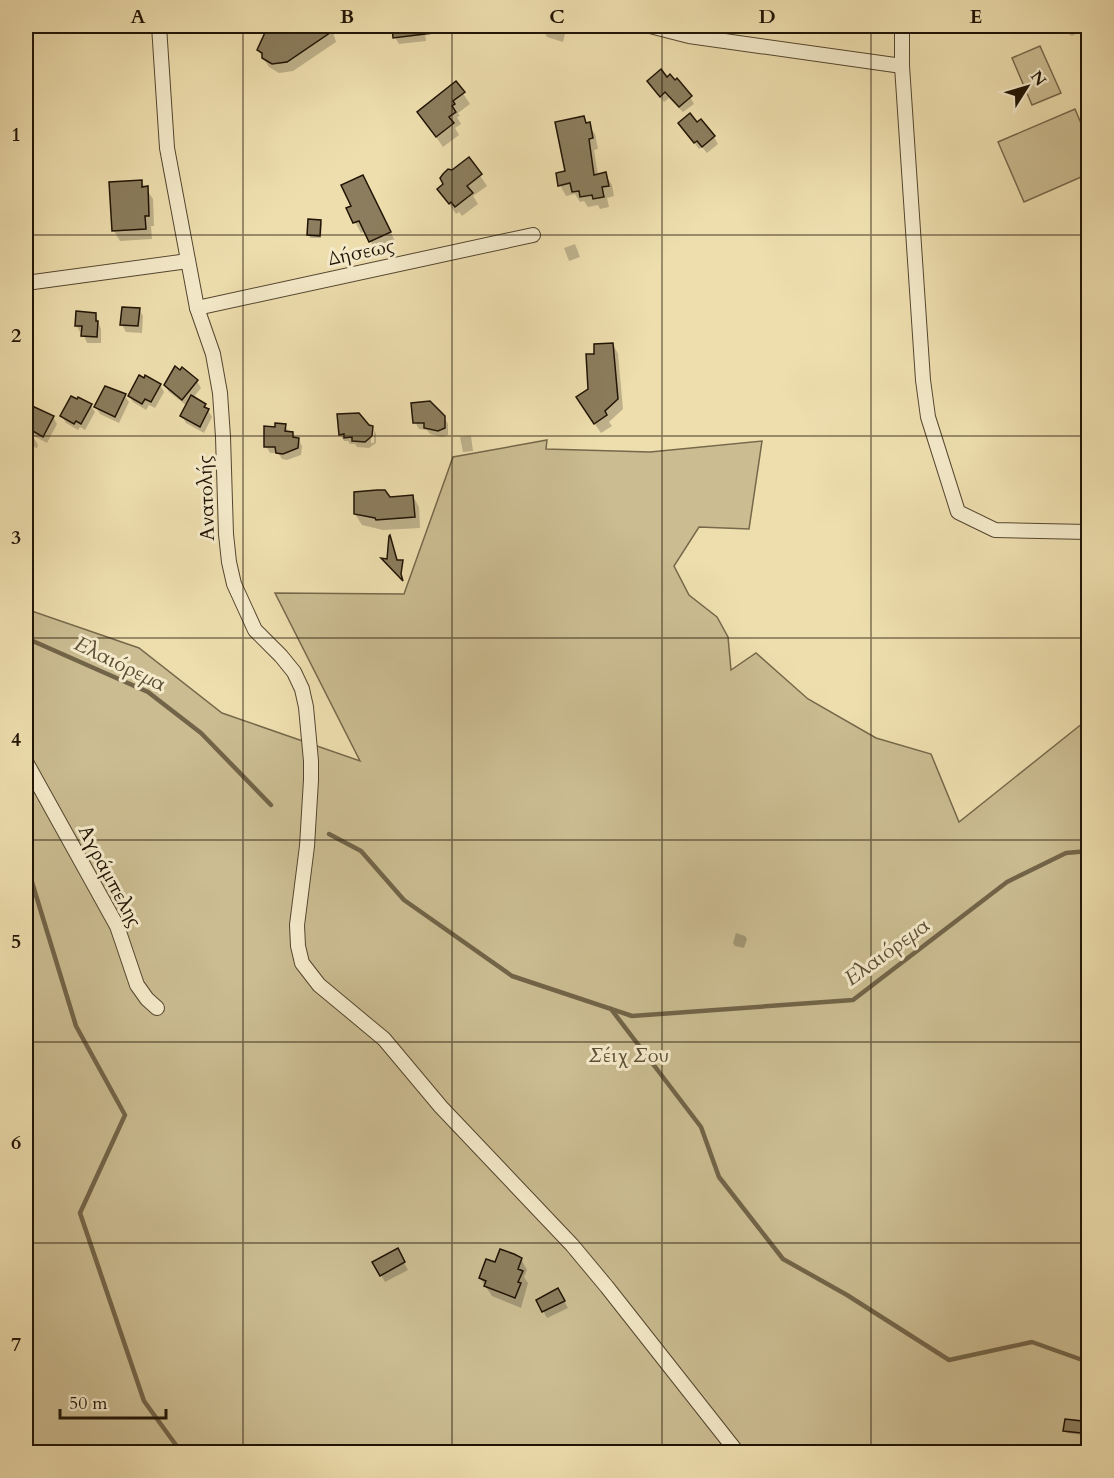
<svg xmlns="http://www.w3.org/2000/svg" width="1114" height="1478" font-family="Cardo,serif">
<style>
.green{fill:#cbbc91;stroke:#76684b;stroke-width:1.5}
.shadow{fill:#0003;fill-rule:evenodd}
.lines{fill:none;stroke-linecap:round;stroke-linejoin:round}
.stream{stroke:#726448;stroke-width:4.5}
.building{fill:#8b7d5d;stroke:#201405;stroke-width:1.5}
.street-casing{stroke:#54462f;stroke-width:16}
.street{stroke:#f4eaca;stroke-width:14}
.grid{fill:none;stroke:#201405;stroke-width:1.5;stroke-opacity:0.55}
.labels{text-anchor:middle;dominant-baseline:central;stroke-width:6;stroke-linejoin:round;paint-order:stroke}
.street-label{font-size:20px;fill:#201405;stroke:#f4eaca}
.park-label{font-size:20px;font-style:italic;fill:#5c4f36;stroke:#f4eaca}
.water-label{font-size:21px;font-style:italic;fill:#5d5037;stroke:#f4eaca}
.neatline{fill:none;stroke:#201405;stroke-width:2}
.grid-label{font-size:20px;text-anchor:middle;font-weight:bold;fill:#201405}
</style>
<rect width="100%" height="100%" fill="#eedeae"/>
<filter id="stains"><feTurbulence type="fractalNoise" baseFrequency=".00333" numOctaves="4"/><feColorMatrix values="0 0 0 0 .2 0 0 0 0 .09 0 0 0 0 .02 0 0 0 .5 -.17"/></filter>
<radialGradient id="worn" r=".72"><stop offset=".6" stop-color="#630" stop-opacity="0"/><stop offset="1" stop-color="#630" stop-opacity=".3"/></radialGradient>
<g class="green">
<path d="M1040 46 1061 93 1032 105 1012 58Z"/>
<path d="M1075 109 1088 140V174L1024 202 998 142Z"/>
<path d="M547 440 546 449 650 452 762 441 749 529 699 527 674 566 689 595 717 617 728 637 731 670 756 653 808 699 876 738 931 754 959 822 1088 719V1452H26V609L139 648 222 713 360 761 275 593 404 594 453 457Z"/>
</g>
<g class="shadow">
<path d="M273 26H331L336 42 293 71 279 73 269 67 258 50Z"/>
<path d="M393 26H424L426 41 399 44 395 37Z"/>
<path d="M544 26H567L563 42 547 37 543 30Z"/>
<path d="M1056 26H1082L1083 30 1072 36Z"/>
<path d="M667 79 690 97 694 104 683 112 669 98 664 102 653 88Z"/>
<path d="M456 83 470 104 458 113 460 116 457 117 461 124 455 128 459 135 443 147 419 112Z"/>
<path d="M583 118 595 134 598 149 594 150 598 175 605 174 612 185 614 196 607 198 609 207 600 209 598 205 588 207 584 201 580 202 575 194 566 196 560 185 567 173Z"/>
<path d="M680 124H697L714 137 718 144 707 153 702 147 699 149Z"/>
<path d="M469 159 487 186 473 196 478 204 462 216 459 212 456 214 439 189Z"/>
<path d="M141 181 153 199 154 226H151L152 239 120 241 114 231Z"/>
<path d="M368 187 396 243 376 252 365 231 361 233 348 209 353 206Z"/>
<path d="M321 221 322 224 321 238H310L309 235Z"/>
<path d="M575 244 580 257 569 261 564 248Z"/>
<path d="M139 309 143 316 142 333 126 332 122 325Z"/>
<path d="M95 314 101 329V343H87L83 333 80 332 76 325Z"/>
<path d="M26 325 29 326 33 333 30 349 26 348Z"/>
<path d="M613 344 618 354 623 409 609 422 612 426 601 433 584 408 590 390 596 355Z"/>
<path d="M183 370 197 381 201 388 193 398 205 405 212 417 204 433 186 423 182 416 187 406 169 392 165 385Z"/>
<path d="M160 385 164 392 155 408 149 405 146 410 133 402 129 396Z"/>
<path d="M125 396 129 402 119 423 100 414 96 407Z"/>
<path d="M78 401 91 406 95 412 85 430 80 427 78 430 66 423 62 416Z"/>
<path d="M30 407 53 417 57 424 47 443 32 435 38 445 37 448 26 445V416Z"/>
<path d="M444 417 448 424V435L442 437 430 434 427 430 419 429 415 422Z"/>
<path d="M285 425 289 433 298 439 302 446 301 455 287 460 282 459 278 453H270L266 446 276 428Z"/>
<path d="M372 427 376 434V443L369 448 357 447 355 444H350L348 441H344L340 434ZM371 428 374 431V443H371Z"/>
<path d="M471 436 473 451 463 452 460 437Z"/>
<path d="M413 496 419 507 420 528 383 530 362 525 355 514 390 499Z"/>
<path d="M736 933 745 936 747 939 744 948 735 946 733 943Z"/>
<path d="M397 1250 408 1270 385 1282 374 1262Z"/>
<path d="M521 1259 527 1270 524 1277 528 1283 521 1308 492 1296 480 1278 495 1264Z"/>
<path d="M558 1290 568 1308 547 1318 538 1301Z"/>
<path d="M1081 1422 1083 1425 1082 1435 1067 1433 1065 1430Z"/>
</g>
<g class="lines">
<g class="stream">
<path d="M26 638 148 692 201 733 271 805"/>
<path d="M26 696 30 708 29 738"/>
<path d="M28 781 27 866 76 1026 125 1115 80 1213 144 1401 181 1452"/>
<path d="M329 834 361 851 404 900 512 976 632 1016 853 1000 1007 882 1066 853 1088 851"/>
<path d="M611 1009 701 1127 719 1177 783 1259 847 1295 949 1360 1032 1342 1088 1362"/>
</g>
</g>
<g class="building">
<path d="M268 26H340L287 62 272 64 262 58V53L257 50Z"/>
<path d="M392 26H433V33L393 38Z"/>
<path d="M661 69 667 77 670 74 675 80 677 78 692 96 679 107 665 92 660 97 647 81Z"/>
<path d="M456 81 465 92 453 101 455 104 452 106 456 112 449 117 454 123 436 137 417 112Z"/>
<path d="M690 113 697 122 701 119 715 136 702 147 697 141 694 143 678 123Z"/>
<path d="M584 116 586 123 590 122 593 138 589 139 594 175 606 172 609 186 602 187 604 197 593 199 592 195 580 197 579 191 572 192 570 183 558 186 556 173 565 171 555 122Z"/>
<path d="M469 157 482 174 467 186 473 193 455 207 451 202 449 204 437 189 443 184 440 178 443 174 448 169 452 170Z"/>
<path d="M363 175 391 232 369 242 359 221 353 223 346 208 351 206 341 185Z"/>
<path d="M142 180V187L148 186 149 216H145L146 229 112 231 109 182Z"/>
<path d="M308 219 321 220 320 236 307 235Z"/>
<path d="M122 307 140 308 138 326 120 325Z"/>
<path d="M76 311 96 313V321H98L97 337 81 336 82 326H75Z"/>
<path d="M613 343 618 399 605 411 607 415 594 424 576 397 588 389 586 354H594V344Z"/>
<path d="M175 366 180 370 182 367 198 380 182 400 164 385Z"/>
<path d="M139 375 144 378 145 375 161 384 151 402 145 399 142 404 128 396Z"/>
<path d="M105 386 126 394 115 417 94 407Z"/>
<path d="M191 395 206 404 204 407 209 409 200 427 180 416Z"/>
<path d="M71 396 77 399 78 397 92 404 81 424 76 421 74 424 60 416Z"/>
<path d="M430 401 445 416V428L438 431 424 428V423H413L411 403Z"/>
<path d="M30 405 54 416 43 437 26 427V413Z"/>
<path d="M359 413 369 425 373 426 372 436 365 442 352 441V437L344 438V434L339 435 337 414Z"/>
<path d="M275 423 286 424 285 431 293 432V437L299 438 298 448 283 454 276 453 275 447H264V426L275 427Z"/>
<path d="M377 490H385L390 497 413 495 415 517 376 520 375 518 354 514V492Z"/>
<path d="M390 535 397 560H403L401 574 403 581 381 558 387 559 389 536Z"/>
<path d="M398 1248 405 1262 380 1276 372 1262Z"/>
<path d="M500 1249 514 1254 522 1258 518 1269 523 1271 518 1282 521 1283 515 1298 484 1286 486 1281 479 1278 486 1259 495 1262Z"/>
<path d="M558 1288 565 1301 542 1312 536 1300Z"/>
<path d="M1065 1419 1082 1421 1081 1433 1063 1431Z"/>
</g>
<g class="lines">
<g class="street-casing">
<g id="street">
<path d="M159 26 167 148 197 308 213 354 220 393 223 437 226 534 229 562 234 584 255 630 281 656 294 672 302 689 306 707 311 761V780L307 846 297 925 298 946 302 963 319 985 384 1039 441 1107 572 1245 607 1287 737 1452"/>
<path d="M650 26 689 36 902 66"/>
<path d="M902 26V66L923 380 928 417 958 512 995 530 1088 532"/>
<path d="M26 283 188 261"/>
<path d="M197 308 533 235"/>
<path d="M26 762 117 926 137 985 147 999 157 1008"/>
</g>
</g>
<use href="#street" class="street"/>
</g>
<path class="grid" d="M243 26V1452M452 26V1452M662 26V1452M871 26V1452M26 235H1088M26 436H1088M26 638H1088M26 840H1088M26 1042H1088M26 1243H1088"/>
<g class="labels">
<g class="street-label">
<text transform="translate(361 252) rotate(-12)">Δήσεως</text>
<text transform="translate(206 498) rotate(-92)">Ανατολής</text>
<text transform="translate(110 876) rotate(62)">Αγράμπελης</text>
</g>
<g class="park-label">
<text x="629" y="1055">Σέιχ Σου</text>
</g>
<g class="water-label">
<text transform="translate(120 664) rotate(26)">Ελαιόρεμα</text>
<text transform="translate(887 952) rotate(-36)">Ελαιόρεμα</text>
</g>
</g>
<rect width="1114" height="1478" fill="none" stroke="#eedeae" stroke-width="66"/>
<g transform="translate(1027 87) rotate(53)" stroke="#f4eaca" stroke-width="4.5" paint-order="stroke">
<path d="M0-4.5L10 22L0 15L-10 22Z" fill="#201405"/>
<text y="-9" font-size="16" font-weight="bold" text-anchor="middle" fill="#201405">N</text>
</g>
<path d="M60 1409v9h106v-9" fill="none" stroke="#201405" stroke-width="3"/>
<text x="69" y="1409" font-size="18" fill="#201405" stroke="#f4eaca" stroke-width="4.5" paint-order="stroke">50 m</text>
<rect x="33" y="33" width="1048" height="1412" class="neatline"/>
<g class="grid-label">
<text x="138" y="23">A</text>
<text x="347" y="23">B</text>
<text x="557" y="23">C</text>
<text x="767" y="23">D</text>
<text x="976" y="23">E</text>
<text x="16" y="141">1</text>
<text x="16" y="342">2</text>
<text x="16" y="544">3</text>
<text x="16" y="746">4</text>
<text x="16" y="948">5</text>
<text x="16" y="1149">6</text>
<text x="16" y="1351">7</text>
</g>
<rect width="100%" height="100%" filter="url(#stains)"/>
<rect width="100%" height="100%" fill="url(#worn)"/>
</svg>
